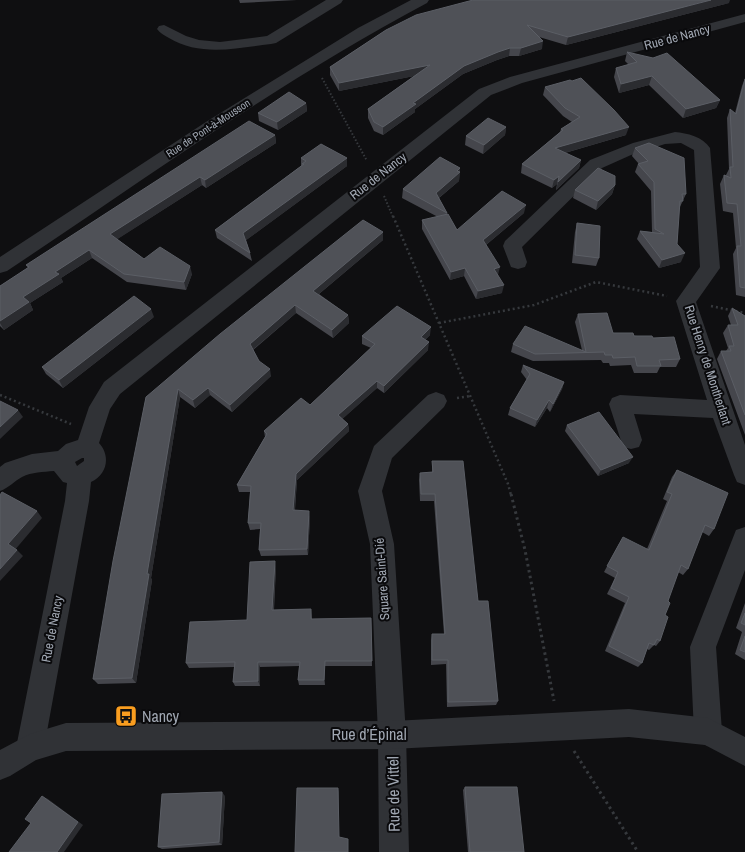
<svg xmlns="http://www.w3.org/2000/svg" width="745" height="852" font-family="'Archivo Narrow',sans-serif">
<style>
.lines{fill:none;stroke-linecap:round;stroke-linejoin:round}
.path-far2{stroke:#36393d;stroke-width:2;stroke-dasharray:1.5 2;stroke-linecap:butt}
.path-far1{stroke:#36393d;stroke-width:2.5;stroke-dasharray:2 3;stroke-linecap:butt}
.path{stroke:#36393d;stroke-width:3;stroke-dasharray:2.5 3.5;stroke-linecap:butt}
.minor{fill:#303236;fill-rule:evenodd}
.tertiary{fill:#303236;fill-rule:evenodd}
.wall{fill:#45464c}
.shaded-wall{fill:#2b2c30}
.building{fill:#4f5157;stroke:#5b5e65}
.labels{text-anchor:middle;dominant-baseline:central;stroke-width:4;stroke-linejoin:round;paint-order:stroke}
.far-street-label{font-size:11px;fill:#a0a7b2;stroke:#0a0a0c}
.street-label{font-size:13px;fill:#a0a7b2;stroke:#0a0a0c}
.near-poi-label{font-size:16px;fill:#a0a7b2;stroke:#0a0a0c;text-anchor:start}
.near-street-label{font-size:16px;fill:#a0a7b2;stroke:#0a0a0c}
</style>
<rect width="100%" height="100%" fill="#0f0f11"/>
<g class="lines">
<g class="path-far2">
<path d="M322 78 367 161"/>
<path d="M384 196 393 217"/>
</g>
<g class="path-far1">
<path d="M393 216 508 484 511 495"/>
<path d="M711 306 745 313"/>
<path d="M439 323 534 305 596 282 667 296"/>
<path d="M0 395 71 424"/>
<path d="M457 398 470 396"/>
</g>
<g class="path">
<path d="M511 494 525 550 554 701"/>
<path d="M574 751 638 852"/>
</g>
<g class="minor">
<path d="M326 0H343L341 3 276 43 271 44C237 48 200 57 169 38 164 35 160 33 157 29L159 26 164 25 186 36 199 40 220 42 267 36Z"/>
<path d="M411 0H429L427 3C280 81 145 179 7 271L0 273V257L209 120 308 59 358 28Z"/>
<path d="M745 14V22L522 83 491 95 120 394 110 409 99 443C111 456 107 475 91 482L89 501 44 748 40 758 30 762 20 758 16 748 65 501 67 483 63 482 54 471C43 472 32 472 22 477 14 481 9 488 0 491V467L5 463 32 454 58 451 66 444 78 440 89 407 104 382 479 89 510 77ZM82 458H84V461L77 466 75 462Z"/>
<path d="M675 132C687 133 703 137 710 148L720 268 696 302 745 445V485L737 482 734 475 713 418 634 414 642 440 639 447 631 449 623 447 609 404 612 398 620 395 707 400 676 301 700 267 694 150 681 143 665 144 631 155 602 168 522 247 527 262 525 267 518 269 511 267 503 246 505 241 590 160 633 143Z"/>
<path d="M436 392 444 395 447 401 444 407 392 458 382 491 394 544 406 735 409 852H379L378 735 370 544 358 491 374 446 428 395Z"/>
<path d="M745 527V570L716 647 722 732 718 742 708 746 698 742 694 732 690 647 736 530Z"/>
</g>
<path class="tertiary" d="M629 709 708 718 745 737V766L705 745 629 737 392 749 66 751 36 760 10 776 0 780V750L30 734 66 723 392 721Z"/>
</g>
<g class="wall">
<path d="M239 0H297L240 3Z"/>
<path d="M729 3 566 45 539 37 542 49 519 56H509L497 60 463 74 415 109V112L383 135 374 131 368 118V109L414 76 339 91 330 75V67L386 30Z"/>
<path d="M627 52 720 100 716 108 683 118 649 85 619 93 614 77 616 68 629 65 625 61Z"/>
<path d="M745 78V297L736 295 733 254 736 248 733 213 723 211 720 184 724 175 726 176V175L729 169 727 118 730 109 735 113 742 86Z"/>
<path d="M545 87 626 135 565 153 581 160 579 168 556 190 557 184 552 188 521 173 522 164 560 132 561 129 572 122 563 116 543 95Z"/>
<path d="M306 103 307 111 278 130 259 121 258 113Z"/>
<path d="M506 127 505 135 483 154 465 145 466 136Z"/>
<path d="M275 135 276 143 206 188 202 185 117 239 144 259 192 274 186 290 127 282 92 258 61 278 63 282 30 303 33 310 4 330 0 326V286L28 268 26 265Z"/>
<path d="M635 148 686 194 679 209 677 244 681 262 659 268 637 239 640 231 652 232 651 191 635 172 638 164H639L632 156Z"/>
<path d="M301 158 347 166 246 240 250 253 252 261 217 238 215 230 301 166Z"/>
<path d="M460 168 459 181 439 198 447 213V214L457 230 524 213 486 245 498 275 502 293 476 299 464 276 450 280 422 229V220L438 217 402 198 403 189Z"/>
<path d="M615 185 612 194 596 210 573 198 575 190Z"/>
<path d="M577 223 599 258 596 266 572 263 575 232Z"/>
<path d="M383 232V240L319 294 348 315 349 323 333 338 296 313 253 350 259 361 271 376 232 412 210 395 195 408 180 397 151 578 152 580 136 683 98 684 93 679 146 397Z"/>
<path d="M732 308 745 316V435L717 359 721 351H726L728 348 723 333 728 325H731L728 316Z"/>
<path d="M578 314 613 333 653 338 680 359 676 367H660L657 373H634L631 365 610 366 609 363H603L601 360 533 361 511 352 513 344 582 350 575 322Z"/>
<path d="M154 317 63 388 46 374 42 367Z"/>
<path d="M430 335 425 340 428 350 384 393 377 388 342 419 348 424 349 431 297 480 295 510 310 517 308 555 261 556 259 550 260 529 250 530 248 523 250 492H239L237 485 265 437 264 431 310 405 371 348 362 344V336Z"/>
<path d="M523 365 564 382 562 389 550 412 547 408 535 427 508 415 510 408 527 380 521 372Z"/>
<path d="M567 425 629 463 598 476 565 431Z"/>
<path d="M432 461 478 601 498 701 496 705 447 707 446 664 431 665V640L432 634H444L434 501H420L419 480 420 473 432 472Z"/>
<path d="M677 470 714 529 709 536 702 532 688 569 683 575 678 572 668 601 660 641 656 646 654 645 649 650 647 649 642 663 638 667 605 651 625 603 607 594 615 578 604 572 619 544 647 549 667 501 663 499 672 477Z"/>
<path d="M276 567 274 610 311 609 312 619 371 618 372 666H325V685H299L298 680 299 666 260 667V686H235L233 682 234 667 189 668 186 663 247 620Z"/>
<path d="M745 603V660L735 654 742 632 736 628Z"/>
<path d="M465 787 524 852H468L463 790Z"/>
<path d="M225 796 222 845 162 849 158 847Z"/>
</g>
<g class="shaded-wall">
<path d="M711 0H730L729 3 566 45 568 37Z"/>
<path d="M543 41 542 49 519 56 521 48Z"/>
<path d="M510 48 509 56 497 60 463 74 415 109V112L383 135V127L413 103 464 66 498 52Z"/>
<path d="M430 65 429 73 339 91V83Z"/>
<path d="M652 76 649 85 619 93 621 84Z"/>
<path d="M720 100 716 108 683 118 686 109Z"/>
<path d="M306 103 307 111 278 130 277 122Z"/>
<path d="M506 127 505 135 483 154 484 145Z"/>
<path d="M629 127 626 135 554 156 555 148Z"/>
<path d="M275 135 276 143 206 188 205 180Z"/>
<path d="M347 158V166L245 241 243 233Z"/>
<path d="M581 160 579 168 556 190 558 182Z"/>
<path d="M460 168 459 181 435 201 436 193Z"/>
<path d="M559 176 557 184 552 188 554 180Z"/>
<path d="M200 177 202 185 113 242 110 234Z"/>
<path d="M615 185 612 194 596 210 598 201Z"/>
<path d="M526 205 524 213 482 248 483 240Z"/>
<path d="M383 232V240L314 298 313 291Z"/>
<path d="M89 250 92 258 61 278 63 282 30 303 33 310 4 330 0 323V321L23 297 55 272Z"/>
<path d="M685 253 681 262 659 268 662 260Z"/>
<path d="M190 266 192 274 186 290 184 282Z"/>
<path d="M500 267 498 275 492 277 494 269Z"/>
<path d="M465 268 464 276 450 280 451 272Z"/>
<path d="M504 285 502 293 476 299 478 291Z"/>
<path d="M295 305 296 313 251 351 250 344Z"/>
<path d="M151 309 154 317 63 388 59 380Z"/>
<path d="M348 315 349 323 333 338 332 330Z"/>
<path d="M431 327 430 335 420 344 421 337Z"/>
<path d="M429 342 428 350 384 393V386Z"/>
<path d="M270 369 271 376 232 412 230 405Z"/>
<path d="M377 381V388L338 423V415Z"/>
<path d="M564 382 562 389 550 412 553 404Z"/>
<path d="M208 388 210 395 195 408 193 400Z"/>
<path d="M178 389 180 397 151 578 152 580 136 683 132 678 147 574Z"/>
<path d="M549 400 547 408 535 427 537 420Z"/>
<path d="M18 410 23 417 0 439V427Z"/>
<path d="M348 424 349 431 297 480 294 517 293 510 296 474Z"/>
<path d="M633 457 629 463 598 476 601 470Z"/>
<path d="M37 511 42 518 14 551 8 544Z"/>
<path d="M309 511 310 517 308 555 307 549Z"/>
<path d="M17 550 23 556 0 581V569Z"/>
<path d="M275 561 276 567 273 615 272 610Z"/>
<path d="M325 661V685L324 680Z"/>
<path d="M258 662 260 667V686L258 681Z"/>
<path d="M338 788 339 792V839V837Z"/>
<path d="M222 792 225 796 222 845 219 842Z"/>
<path d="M42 796 48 799 83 825 64 852H57Z"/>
</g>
<g class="building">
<path d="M473 0H711L568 37 527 25 543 41 521 48H510L498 52 464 66 413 103 416 104 383 127 374 122 368 109 430 65 339 83 330 67 386 30 416 15Z"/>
<path d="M627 52 653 58 667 53 720 100 686 109 652 76 621 84 616 68 637 62Z"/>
<path d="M581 78 614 110 629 127 555 148 581 160 558 182 559 176 554 180 522 164 563 130 561 129 580 117 565 108 545 87 570 80 572 81Z"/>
<path d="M745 79V288L740 287 737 246H741L737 204 727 203 724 175 731 178 730 167H733L730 109 736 114Z"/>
<path d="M289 92 306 103 277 122 258 113Z"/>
<path d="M488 118 506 127 484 145 466 136Z"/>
<path d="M249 121 275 135 205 180 200 177 110 234 144 259 160 247 190 266 184 282 124 274 89 250 55 272 59 274 23 297 29 302 0 321V286L29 267 26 265Z"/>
<path d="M649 143 684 158 686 194H682L683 201H680L677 244 685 253 662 260 640 231 664 234 655 229 654 182 638 164 648 161 635 148Z"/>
<path d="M321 144 347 158 243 233 250 253 215 230 304 164H302L306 161 301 158Z"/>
<path d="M440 157 460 168 457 171 460 172 436 193 447 213 403 189Z"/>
<path d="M598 168 615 176V185L598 201 575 190Z"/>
<path d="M502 191 526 205 483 240 500 267 494 269 504 285 478 291 465 268 451 272 422 220 448 214 457 230Z"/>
<path d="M363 220 383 232 313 291 348 315 332 330 295 305 250 344 259 361 270 369 230 405 208 388 193 400 178 389 147 574H149L132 678 93 679 113 561 146 397 220 334Z"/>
<path d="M577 223 600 226 599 258 575 255Z"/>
<path d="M134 296 151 309 59 380 42 367Z"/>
<path d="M397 306 431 327 421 337 429 342 384 386 377 381 338 415 348 424 296 474 293 510 309 511 307 549 259 550 261 523H248L251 486 237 485 267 434 264 431 301 398 310 405 342 375 375 344 362 336Z"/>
<path d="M732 308 745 316V415L721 351H731L729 346H734L728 325H738Z"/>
<path d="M607 313 613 333H633L634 336H652L653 338 674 337 680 359 659 360 661 366H637L635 357 613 358 612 355H605L604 352 535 354 513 344 525 326 586 352 578 314Z"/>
<path d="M523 365 564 382 553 404 549 400 537 420 510 408 530 374Z"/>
<path d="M0 401 18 410 0 427Z"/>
<path d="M599 412 633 457 601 470 567 425Z"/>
<path d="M432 461H463L478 601H488L498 701 448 702V660H432V634H445L435 494H421L420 473 433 472Z"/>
<path d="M677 470 728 493 714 529 705 525 688 569 681 565 668 601 670 603 665 615 668 617 660 641 657 639 654 645 649 643 642 663 609 646 629 597 611 588 618 572 607 566 623 537 649 550 672 494 667 492Z"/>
<path d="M2 492 37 511 8 544 17 550 0 569V495Z"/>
<path d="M275 561 272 610 311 609V619L371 618 372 661H325L324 680H298L300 662H258V681L233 682 235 662 186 663 190 622 247 620 250 562Z"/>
<path d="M745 613V625L741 623Z"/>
<path d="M745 636V652L740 650Z"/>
<path d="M465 787H517L524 852H470Z"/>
<path d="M297 788H338L339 837 348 839V852H295Z"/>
<path d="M222 792 219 842 158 847 162 794Z"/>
<path d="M42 796 78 822 57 852H9L31 823 25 819Z"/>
</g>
<defs>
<g id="bus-square" transform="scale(1.15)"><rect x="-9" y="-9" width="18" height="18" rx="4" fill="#f99d1f" stroke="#0a0a0c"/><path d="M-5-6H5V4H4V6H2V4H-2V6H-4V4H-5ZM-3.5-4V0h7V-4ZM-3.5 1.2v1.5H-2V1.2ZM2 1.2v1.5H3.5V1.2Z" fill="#111"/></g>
</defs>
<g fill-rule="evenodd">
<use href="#bus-square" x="126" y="716"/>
</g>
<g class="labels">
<g class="far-street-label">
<text transform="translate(208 128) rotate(-33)">Rue de Pont-à-Mousson</text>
</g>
<g class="street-label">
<text transform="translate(677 37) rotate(-15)">Rue de Nancy</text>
<text transform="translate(378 176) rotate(-38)">Rue de Nancy</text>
<text transform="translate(708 365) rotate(72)">Rue Henry de Montherlant</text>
<text transform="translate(382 579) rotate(-94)">Square Saint-Dié</text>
<text transform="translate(52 629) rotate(-79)">Rue de Nancy</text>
</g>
<g class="near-poi-label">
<text x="142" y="716">Nancy</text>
</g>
<g class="near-street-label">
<text x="369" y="734">Rue d’Épinal</text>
<text transform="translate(393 794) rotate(-91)">Rue de Vittel</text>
</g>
</g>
</svg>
